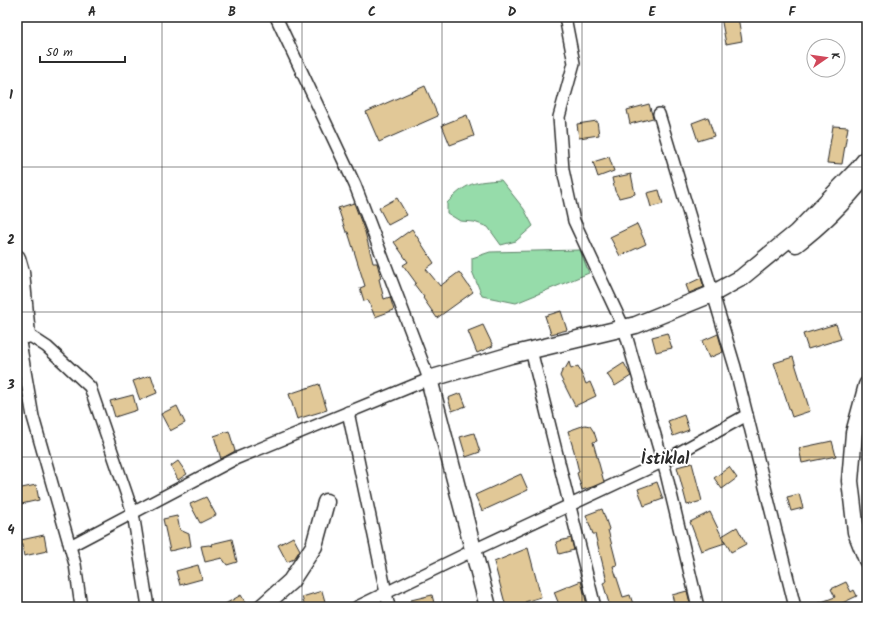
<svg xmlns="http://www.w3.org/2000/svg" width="884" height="624" font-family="Kalam,sans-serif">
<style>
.green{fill:#96dcaa;stroke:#60846a}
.building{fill:#e1c897;stroke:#2b2b2b}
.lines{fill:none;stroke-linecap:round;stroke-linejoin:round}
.street-casing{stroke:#2b2b2b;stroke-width:14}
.secondary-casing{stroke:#2b2b2b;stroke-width:19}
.street{stroke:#fff;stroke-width:11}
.secondary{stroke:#fff;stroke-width:16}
.grid{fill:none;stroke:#2b2b2b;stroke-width:1;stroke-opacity:0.55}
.labels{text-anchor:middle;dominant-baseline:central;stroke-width:4;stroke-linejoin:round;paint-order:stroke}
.district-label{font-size:16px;font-weight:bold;fill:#2b2b2b;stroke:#fff}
.neatline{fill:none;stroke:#2b2b2b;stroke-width:1.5}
.grid-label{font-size:13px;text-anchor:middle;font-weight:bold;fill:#2b2b2b}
</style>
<rect width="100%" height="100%" fill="#fff"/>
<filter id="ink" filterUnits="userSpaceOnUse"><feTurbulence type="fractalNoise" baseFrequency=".025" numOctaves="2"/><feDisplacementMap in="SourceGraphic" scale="8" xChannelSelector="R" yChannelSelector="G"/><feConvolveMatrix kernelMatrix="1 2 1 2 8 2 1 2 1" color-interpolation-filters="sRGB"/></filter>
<g filter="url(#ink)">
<g class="green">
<path d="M501 180 524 209 533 226 516 241 501 245 488 227 474 222 460 221 447 213V203C467 182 474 182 501 180Z"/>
<path d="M580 250 589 273 516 303 482 296 472 271V258L490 252Z"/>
</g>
<g class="building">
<path d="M721 17H738L742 41 726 44Z"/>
<path d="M425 86 438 116 379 142 366 112Z"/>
<path d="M649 104 653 118 630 124 627 110Z"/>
<path d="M467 115 474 136 450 145 442 125Z"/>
<path d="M708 117 714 136 698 141 692 123Z"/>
<path d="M597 121 599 135 579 138 577 124Z"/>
<path d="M833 126 848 127 842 164 827 163Z"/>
<path d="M609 157 614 171 598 177 593 162Z"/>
<path d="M631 174 635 194 619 198 615 191 612 178Z"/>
<path d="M659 190 663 204 651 207 647 193Z"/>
<path d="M397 198 407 215 388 225 379 208Z"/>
<path d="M354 203 365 232 373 263H377L381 278 379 279 384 299 390 297 394 310 375 317 368 300 364 301 360 288 365 286 348 232H346L338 208Z"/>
<path d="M637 224 646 244 620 256 610 237Z"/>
<path d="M412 229 434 263 426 269 440 286 459 272 473 292 437 318 423 298 424 297 414 284 416 283 403 265 408 262 394 242Z"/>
<path d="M701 278 704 287 689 293 686 285Z"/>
<path d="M561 311 567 330 551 334 545 316Z"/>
<path d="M836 324 841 339 808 349 803 334Z"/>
<path d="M483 325 493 346 477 353 468 331Z"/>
<path d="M667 333 672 348 656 352 652 337Z"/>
<path d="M718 334 723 352 709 358 702 341Z"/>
<path d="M793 357 810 411 792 417 774 363Z"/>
<path d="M569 362 571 369 578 366 586 384 590 382 596 396 575 406 560 376 562 371 565 369Z"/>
<path d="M624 363 631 376 615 386 607 374Z"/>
<path d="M151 375 157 393 140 400 133 381Z"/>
<path d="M319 384 327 410 297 419 289 394Z"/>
<path d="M461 393 466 406 452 411 448 398Z"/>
<path d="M133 395 137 410 115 417 110 401Z"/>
<path d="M177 406 185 423 170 431 161 414Z"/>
<path d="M684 415 689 430 673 436 668 421Z"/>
<path d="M585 425 590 426 594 432 597 441 593 442 604 482 592 487 582 490 577 473 579 472 574 451 568 431Z"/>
<path d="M229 431 235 451 221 459 214 436Z"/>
<path d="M474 433 480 452 466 457 460 437Z"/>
<path d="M832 441 836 456 802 463 799 448Z"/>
<path d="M178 461 187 474 178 480 171 466Z"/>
<path d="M692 463 702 501 687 505 677 467Z"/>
<path d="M729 467 737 478 722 489 714 478Z"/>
<path d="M521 474 528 490 482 511 475 495Z"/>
<path d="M657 482 663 499 644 506 638 489Z"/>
<path d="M36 485 39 500 17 505V489Z"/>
<path d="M799 494 803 508 791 511 787 497Z"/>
<path d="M206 497 216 515 200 523 190 504Z"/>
<path d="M602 509 609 529 608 530 617 565 613 566 623 597 630 595 633 604H631L632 607H610L603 583 607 581 595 534H593L586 515Z"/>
<path d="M710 512 725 543 701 551 690 522Z"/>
<path d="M177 516 180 530 189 534 191 546 170 551 163 519Z"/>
<path d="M737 527 746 544 731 552 722 536Z"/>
<path d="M44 535 47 551 24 556 21 540Z"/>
<path d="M293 537 300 550 294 559 287 562 278 545Z"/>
<path d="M571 538 574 550 559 554 556 542Z"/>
<path d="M232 539 237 562 227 565 222 558 205 562 201 546 209 545 212 546 211 544Z"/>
<path d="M528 548 541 597 525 602 527 607H506L494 562Z"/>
<path d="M198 565 202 579 180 585 176 571Z"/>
<path d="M581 581 587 605 584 607H560L554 592Z"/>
<path d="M846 582 851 592 854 590 857 596 834 607H811V606L835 597 831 589Z"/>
<path d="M322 591 326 605 320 607H305L302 597Z"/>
<path d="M687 591 691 607H675L672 595Z"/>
<path d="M241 595 248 607H220Z"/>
<path d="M432 595 435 607H413L411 600Z"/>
</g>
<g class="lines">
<g class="street-casing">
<g id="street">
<path d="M565 17 574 63 559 117 563 170 574 221 624 328 666 473 698 607"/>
<path d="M659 114 735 367 795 607"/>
<path d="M17 325 33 417 75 564 81 607"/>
<path d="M18 328 47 347 90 387 133 513 148 607"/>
<path d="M531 350 595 607"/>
<path d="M348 412 389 607"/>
<path d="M70 546 235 459 429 379 355 185 276 17"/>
<path d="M357 607 474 550 662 462 747 415"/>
</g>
</g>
<g class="secondary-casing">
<g id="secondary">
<path d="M796 244C824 223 845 201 867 174"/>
<path d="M17 258 21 272 27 335"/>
<path d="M867 385 854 433 850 481 856 532 867 560"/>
<path d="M262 607 291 581 314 546 326 502"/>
<path d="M488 607 429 379 511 355 636 325 712 294 741 278 796 233 858 169 867 158"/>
</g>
</g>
<use href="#street" class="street"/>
<use href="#secondary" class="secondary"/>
</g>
</g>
<path class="grid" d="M162 17V607M302 17V607M442 17V607M582 17V607M722 17V607M17 167H867M17 312H867M17 457H867"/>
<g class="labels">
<g class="district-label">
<text x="665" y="459">İstiklal</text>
</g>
</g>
<rect width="884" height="624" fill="none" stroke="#fff" stroke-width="44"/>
<g transform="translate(826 58) rotate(77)"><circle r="19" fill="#ffffff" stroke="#aaaaaa"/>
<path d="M0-3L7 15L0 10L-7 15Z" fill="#d1495b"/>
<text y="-6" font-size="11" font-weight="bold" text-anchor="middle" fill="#2b2b2b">K</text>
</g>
<path d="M40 56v6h85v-6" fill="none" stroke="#2b2b2b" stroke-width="2"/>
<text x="46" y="56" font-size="12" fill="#2b2b2b" stroke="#ffffff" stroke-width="3" paint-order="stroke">50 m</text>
<rect x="22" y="22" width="840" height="580" class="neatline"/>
<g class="grid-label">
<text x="92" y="16">A</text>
<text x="232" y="16">B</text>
<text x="372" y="16">C</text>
<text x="512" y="16">D</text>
<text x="652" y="16">E</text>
<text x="792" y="16">F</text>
<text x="11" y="99">1</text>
<text x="11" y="244">2</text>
<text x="11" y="389">3</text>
<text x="11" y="534">4</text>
</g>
</svg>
